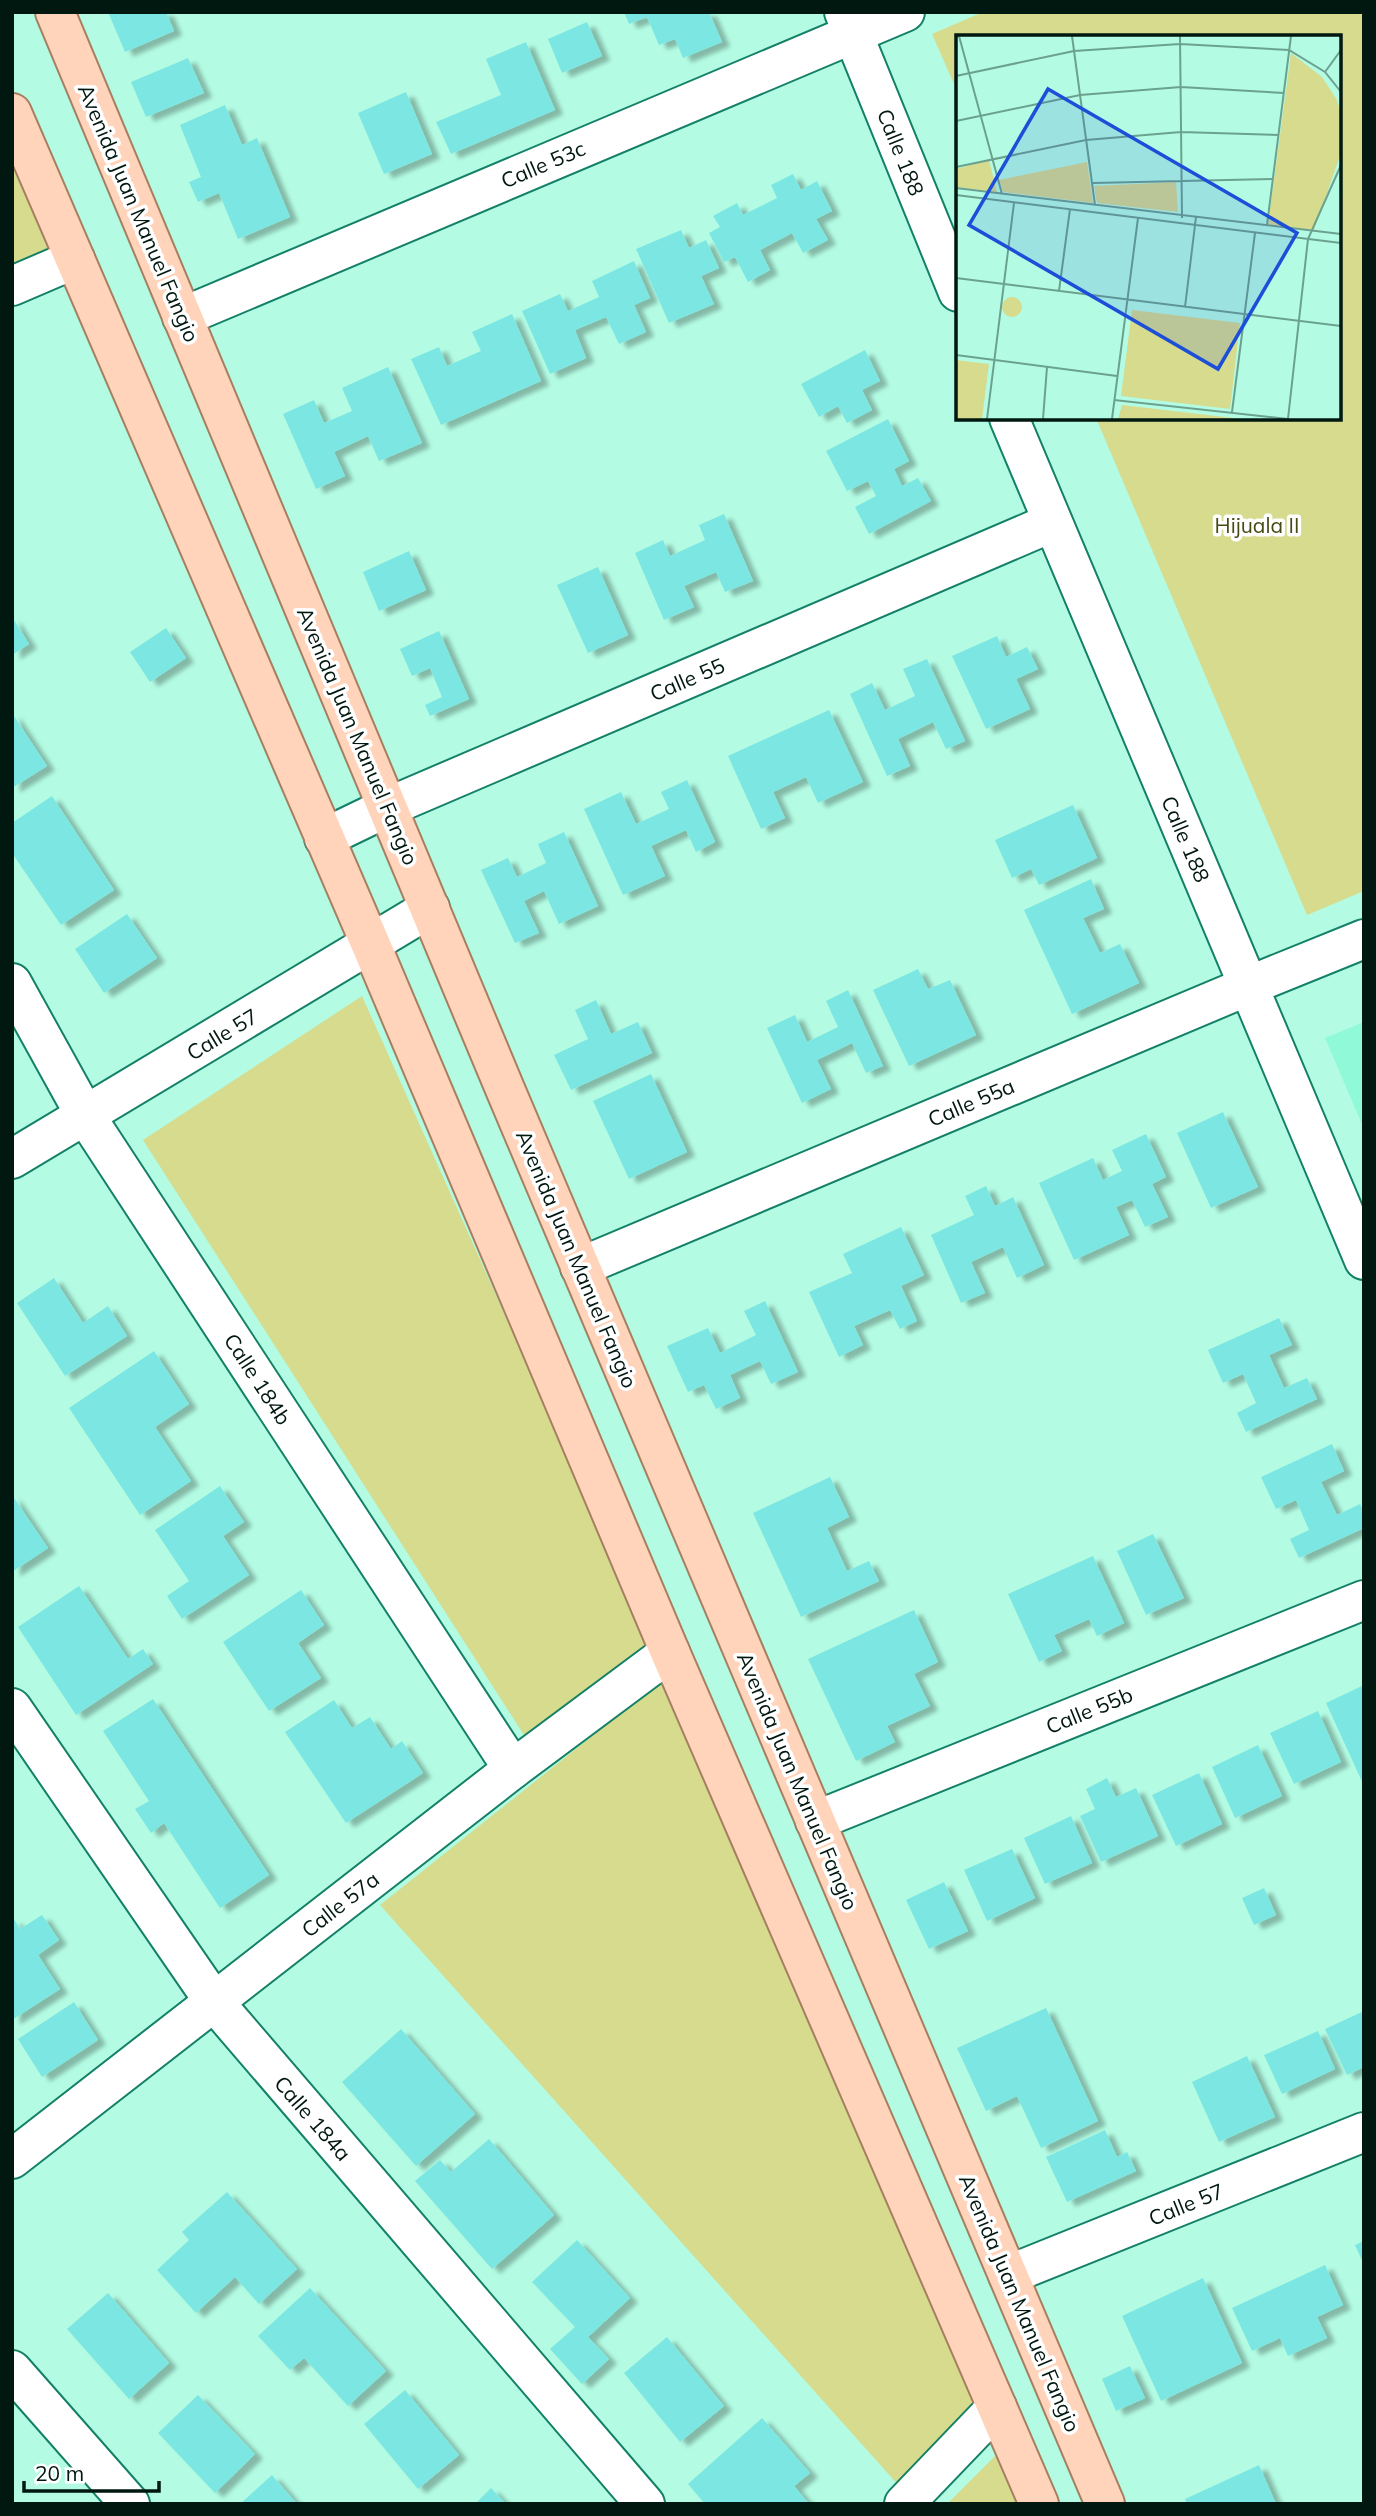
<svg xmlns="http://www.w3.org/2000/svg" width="1376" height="2516" font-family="Mulish,sans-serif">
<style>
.built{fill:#8ff9d8}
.green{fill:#d6db8e}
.building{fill:#7ce7e2;filter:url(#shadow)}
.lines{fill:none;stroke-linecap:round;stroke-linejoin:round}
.minor-casing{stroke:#148167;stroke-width:42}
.major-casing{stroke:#a67f61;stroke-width:42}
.minor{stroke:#fff;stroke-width:38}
.major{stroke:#ffd4bb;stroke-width:38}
.labels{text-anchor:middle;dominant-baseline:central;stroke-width:7;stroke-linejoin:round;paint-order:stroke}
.street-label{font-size:21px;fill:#001810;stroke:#fff}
.park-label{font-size:21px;fill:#484a14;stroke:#fff}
.inset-road{fill:none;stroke:#6ba18f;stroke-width:2}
.view{fill:#1d4ed8;fill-opacity:0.15;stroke:#1d4ed8;stroke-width:3.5}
.inset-edge{fill:none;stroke:#001810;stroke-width:3.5}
</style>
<defs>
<filter id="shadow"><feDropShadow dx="8" dy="4.5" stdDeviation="2" flood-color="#0004"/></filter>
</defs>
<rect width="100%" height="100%" fill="#b3fce3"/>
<path class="built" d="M1364 1022V1129L1325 1038Z"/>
<g class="green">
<path d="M983 12H1364V891L1307 915 1096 418H1339V37H958V93L932 34Z"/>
<path d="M12 132 64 252 12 274Z"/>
<path d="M362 996 654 1648 531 1746 143 1140Z"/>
<path d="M666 1677 980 2404 900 2487 380 1905Z"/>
<path d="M999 2452 1021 2504H947Z"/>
</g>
<g class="building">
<path d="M108 12H166L174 31 125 52Z"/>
<path d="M624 12H709L722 42 683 58 675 39 659 45 647 17 629 24Z"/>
<path d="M587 22 602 56 562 73 548 39Z"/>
<path d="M526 42 555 110 451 154 436 122 501 95 486 59Z"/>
<path d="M188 58 204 93 146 117 131 82Z"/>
<path d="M406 92 432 154 384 174 358 113Z"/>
<path d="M225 105 242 145 257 138 290 217 238 239 219 193 198 202 189 182 201 177 180 125Z"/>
<path d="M793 174 801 190 817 181 832 211 816 219 828 240 803 253 792 233 760 250 770 270 748 282 735 257 724 262 709 233 720 227 713 216 737 203 743 215 777 198 771 185Z"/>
<path d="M681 230 689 248 706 240 719 268 701 276 714 304 669 323 636 249Z"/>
<path d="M634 261 650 298 634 305 646 332 619 344 606 317 575 330 586 358 550 374 522 311 560 294 568 311 599 297 592 281Z"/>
<path d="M512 314 541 381 441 425 411 359 439 347 447 366 481 351 472 332Z"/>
<path d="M865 350 880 381 862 390 872 410 847 423 838 406 819 417 801 384Z"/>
<path d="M388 367 422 443 379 461 368 436 334 452 345 476 316 489 283 414 314 400 324 423 352 411 342 388Z"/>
<path d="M888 419 909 461 894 469 902 486 918 478 931 501 869 534 855 507 876 496 868 481 847 491 826 451Z"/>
<path d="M724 514 753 581 725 592 716 572 684 586 694 607 664 620 635 553 663 540 670 556 705 540 699 525Z"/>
<path d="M409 551 426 590 379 611 363 572Z"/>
<path d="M598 567 628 635 588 653 557 585Z"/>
<path d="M12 617 29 644 12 655Z"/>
<path d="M166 628 186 658 150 682 130 652Z"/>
<path d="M439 631 469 699 430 716 425 705 442 697 430 668 412 676 400 649Z"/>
<path d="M997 636 1006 657 1027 647 1038 669 1016 679 1030 709 986 729 952 656Z"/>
<path d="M927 659 965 741 946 749 933 722 898 739 910 766 887 776 850 694 872 683 885 710 915 696 903 669Z"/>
<path d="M829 710 863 782 818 803 806 777 773 792 785 818 761 829 728 756Z"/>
<path d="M12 713 47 766 12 788Z"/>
<path d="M687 780 715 842 696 852 686 830 651 846 665 876 623 895 584 809 621 792 636 824 669 809 661 792Z"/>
<path d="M52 796 114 890 61 925 12 853V823Z"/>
<path d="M1073 805 1097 858 1039 885 1031 869 1012 878 995 840Z"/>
<path d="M564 832 598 906 559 924 544 891 524 901 539 933 515 943 481 870 508 858 517 877 546 863 538 844Z"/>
<path d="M1091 879 1104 909 1083 918 1100 953 1120 944 1139 983 1072 1014 1024 910Z"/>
<path d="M127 914 157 958 104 993 75 949Z"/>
<path d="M918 969 928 989 950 980 976 1035 909 1066 873 990Z"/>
<path d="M848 990 883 1066 866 1073 852 1043 817 1060 831 1089 802 1103 767 1028 795 1015 807 1042 838 1027 826 1001Z"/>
<path d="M596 1000 611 1034 638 1022 652 1053 571 1090 554 1055 588 1039 575 1010Z"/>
<path d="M651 1074 687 1152 629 1179 593 1101Z"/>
<path d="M1223 1112 1258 1187 1211 1208 1177 1133Z"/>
<path d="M1146 1134 1166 1177 1152 1184 1168 1217 1145 1227 1132 1200 1116 1207 1129 1235 1074 1260 1039 1183 1093 1158 1103 1180 1122 1171 1112 1150Z"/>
<path d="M986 1186 995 1206 1013 1197 1044 1265 1017 1278 1003 1247 971 1262 985 1293 961 1303 931 1235 974 1215 965 1196Z"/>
<path d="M901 1227 924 1275 901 1286 917 1321 900 1329 890 1310 854 1326 863 1345 839 1357 809 1292 852 1273 843 1254Z"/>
<path d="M54 1278 83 1323 108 1306 127 1336 65 1376 17 1303Z"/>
<path d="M765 1301 798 1372 771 1384 760 1361 730 1375 740 1398 716 1409 704 1385 688 1392 667 1346 708 1328 720 1353 756 1335 744 1311Z"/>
<path d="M1279 1318 1292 1345 1269 1355 1284 1388 1307 1378 1317 1399 1246 1432 1237 1413 1256 1403 1243 1374 1223 1383 1208 1350Z"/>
<path d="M154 1351 189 1404 155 1427 191 1481 140 1515 69 1408Z"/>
<path d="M1332 1444 1344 1471 1321 1482 1337 1515 1360 1504 1364 1512V1528L1299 1558 1290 1539 1309 1530 1296 1500 1276 1509 1261 1477Z"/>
<path d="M830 1477 849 1517 827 1528 847 1571 869 1561 879 1581 801 1617 753 1513Z"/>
<path d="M220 1486 244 1522 223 1536 249 1575 182 1619 167 1596 189 1581 155 1530Z"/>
<path d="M12 1495 48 1548 12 1572Z"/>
<path d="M1153 1534 1184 1598 1146 1615 1117 1551Z"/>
<path d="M1093 1556 1124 1623 1097 1636 1089 1619 1054 1635 1062 1651 1039 1662 1008 1594Z"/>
<path d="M79 1586 128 1659 143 1649 153 1664 76 1715 18 1627Z"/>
<path d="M301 1590 324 1625 298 1643 321 1678 269 1711 223 1642Z"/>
<path d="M914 1610 938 1662 914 1674 930 1706 887 1726 895 1742 856 1761 808 1659Z"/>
<path d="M1364 1685V1786L1326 1703Z"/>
<path d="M153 1699 269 1875 220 1908 164 1823 151 1833 135 1809 149 1801 103 1731Z"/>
<path d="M334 1700 352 1728 370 1717 391 1749 402 1741 423 1773 346 1823 285 1732Z"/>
<path d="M1318 1711 1341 1762 1294 1784 1270 1733Z"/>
<path d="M1258 1745 1282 1796 1235 1818 1212 1767Z"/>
<path d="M1199 1773 1222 1824 1176 1846 1152 1795Z"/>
<path d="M1107 1778 1116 1797 1136 1788 1158 1836 1101 1862 1080 1816 1095 1809 1086 1789Z"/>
<path d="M1071 1816 1092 1863 1045 1884 1024 1838Z"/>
<path d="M1012 1849 1035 1898 987 1921 964 1870Z"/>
<path d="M944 1882 968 1931 929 1949 906 1900Z"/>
<path d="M1264 1888 1276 1915 1254 1925 1242 1898Z"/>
<path d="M42 1915 59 1940 38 1955 60 1989 12 2020V1920L14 1919 20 1929Z"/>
<path d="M74 2002 98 2040 42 2077 18 2039Z"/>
<path d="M1046 2008 1098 2121 1041 2148 1017 2096 986 2111 957 2048Z"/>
<path d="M1364 2011V2067L1347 2075 1325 2029Z"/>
<path d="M401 2029 475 2114 416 2166 342 2082Z"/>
<path d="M1318 2031 1335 2069 1282 2094 1264 2055Z"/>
<path d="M1247 2056 1275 2117 1219 2142 1192 2082Z"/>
<path d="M1105 2130 1117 2157 1127 2152 1136 2171 1067 2202 1046 2157Z"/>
<path d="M489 2139 554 2215 492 2269 415 2181 440 2160 451 2172Z"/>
<path d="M227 2192 297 2269 259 2304 235 2277 196 2313 157 2270 189 2240 182 2232Z"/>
<path d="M577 2240 630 2298 588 2337 609 2359 582 2384 550 2349 575 2327 532 2282Z"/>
<path d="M1364 2241V2265L1355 2245Z"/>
<path d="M1325 2265 1343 2305 1317 2317 1327 2338 1288 2356 1280 2338 1252 2351 1232 2308Z"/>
<path d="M1203 2278 1242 2363 1161 2401 1122 2316Z"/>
<path d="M310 2288 386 2371 348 2406 304 2358 290 2370 258 2336Z"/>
<path d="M108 2293 169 2363 129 2399 67 2329Z"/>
<path d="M667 2337 724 2406 680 2442 624 2373Z"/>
<path d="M1130 2366 1145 2398 1116 2411 1102 2379Z"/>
<path d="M405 2390 459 2455 418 2489 364 2424Z"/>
<path d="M198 2395 255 2454 215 2493 158 2433Z"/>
<path d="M762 2418 810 2473 794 2486 809 2504H705L688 2484Z"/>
<path d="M1259 2465 1276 2504H1187L1185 2499Z"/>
<path d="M272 2475 297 2504H240Z"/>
<path d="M491 2488 506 2504H475Z"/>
</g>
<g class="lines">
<g class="minor-casing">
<g id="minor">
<path d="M844 12 958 292"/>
<path d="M12 286 75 259"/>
<path d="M182 317 905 12"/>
<path d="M1009 418 1364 1260"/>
<path d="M324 838 388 807 1051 523"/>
<path d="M12 983 85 1115 513 1769"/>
<path d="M12 1159 430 908"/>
<path d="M580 1267 1248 986 1364 939"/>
<path d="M12 1708 215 2003 645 2504"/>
<path d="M815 1821 1364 1600"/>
<path d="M12 2159 513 1769 670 1652"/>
<path d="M1008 2275 1364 2132"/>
<path d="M12 2370 130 2504"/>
<path d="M904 2504 997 2407"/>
</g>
</g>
<g class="major-casing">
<g id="major">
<path d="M55 12 505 1089 1105 2504"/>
<path d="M12 113 371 945 670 1652 1039 2504"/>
</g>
</g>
<use href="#minor" class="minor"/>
<use href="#major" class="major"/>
</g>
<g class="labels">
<g class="street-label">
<text transform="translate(901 152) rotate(68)">Calle 188</text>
<text transform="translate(543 164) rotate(-23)">Calle 53c</text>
<text transform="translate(139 213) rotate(67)">Avenida Juan Manuel Fangio</text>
<text transform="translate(687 679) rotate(-23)">Calle 55</text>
<text transform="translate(358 736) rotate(67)">Avenida Juan Manuel Fangio</text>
<text transform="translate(1186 839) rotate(67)">Calle 188</text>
<text transform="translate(222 1034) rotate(-31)">Calle 57</text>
<text transform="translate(971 1102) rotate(-23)">Calle 55a</text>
<text transform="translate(577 1259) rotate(67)">Avenida Juan Manuel Fangio</text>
<text transform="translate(258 1379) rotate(57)">Calle 184b</text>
<text transform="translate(1089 1710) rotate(-22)">Calle 55b</text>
<text transform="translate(798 1781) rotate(67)">Avenida Juan Manuel Fangio</text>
<text transform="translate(340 1904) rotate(-38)">Calle 57a</text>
<text transform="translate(313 2118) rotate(49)">Calle 184a</text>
<text transform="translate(1186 2204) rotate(-22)">Calle 57</text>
<text transform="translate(1020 2303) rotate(67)">Avenida Juan Manuel Fangio</text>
</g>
<g class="park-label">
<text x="1257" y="525">Hijuala II</text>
</g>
</g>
<g transform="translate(956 35)">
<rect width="385" height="385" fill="#b3fce3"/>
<path d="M335 18 366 42 381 65 385 80V118L358 195 312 190ZM33 125 41 157 0 152V134ZM131 127 137 168 47 157 43 145ZM220 147 222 177 141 168 138 151ZM46 272a10 10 0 1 1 20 0a10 10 0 1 1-20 0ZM176 275 284 288 274 374 165 361ZM0 325 33 329 26 384H0ZM166 370 286 384H162Z" fill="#d6db8e"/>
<path class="inset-road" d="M3 1 46 159M116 1 139 170M224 1 226 183M369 37 385 15M0 41 118 16 224 9 333 15 369 37 385 57M0 86 124 60 225 52 328 58M0 132 130 105 225 97 323 100M137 148 317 144M0 153 385 199M0 160 385 208M311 190 335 1M0 243 385 291M103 256 114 174M229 272 240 182M0 320 161 341M158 365 332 384M276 377 299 198M31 384 58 168M87 384 91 332M156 384 182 183M332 384 352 204 385 130"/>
<path class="view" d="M92 54 341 198 262 334 13 190Z"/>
<rect width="385" height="385" class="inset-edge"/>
</g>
<rect width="1376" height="2516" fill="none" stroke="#001810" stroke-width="28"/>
<path d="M24 2481v10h135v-10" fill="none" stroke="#001810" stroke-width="3.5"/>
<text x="35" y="2481" font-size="21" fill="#001810" stroke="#ffffff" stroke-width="5" paint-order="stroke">20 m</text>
</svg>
